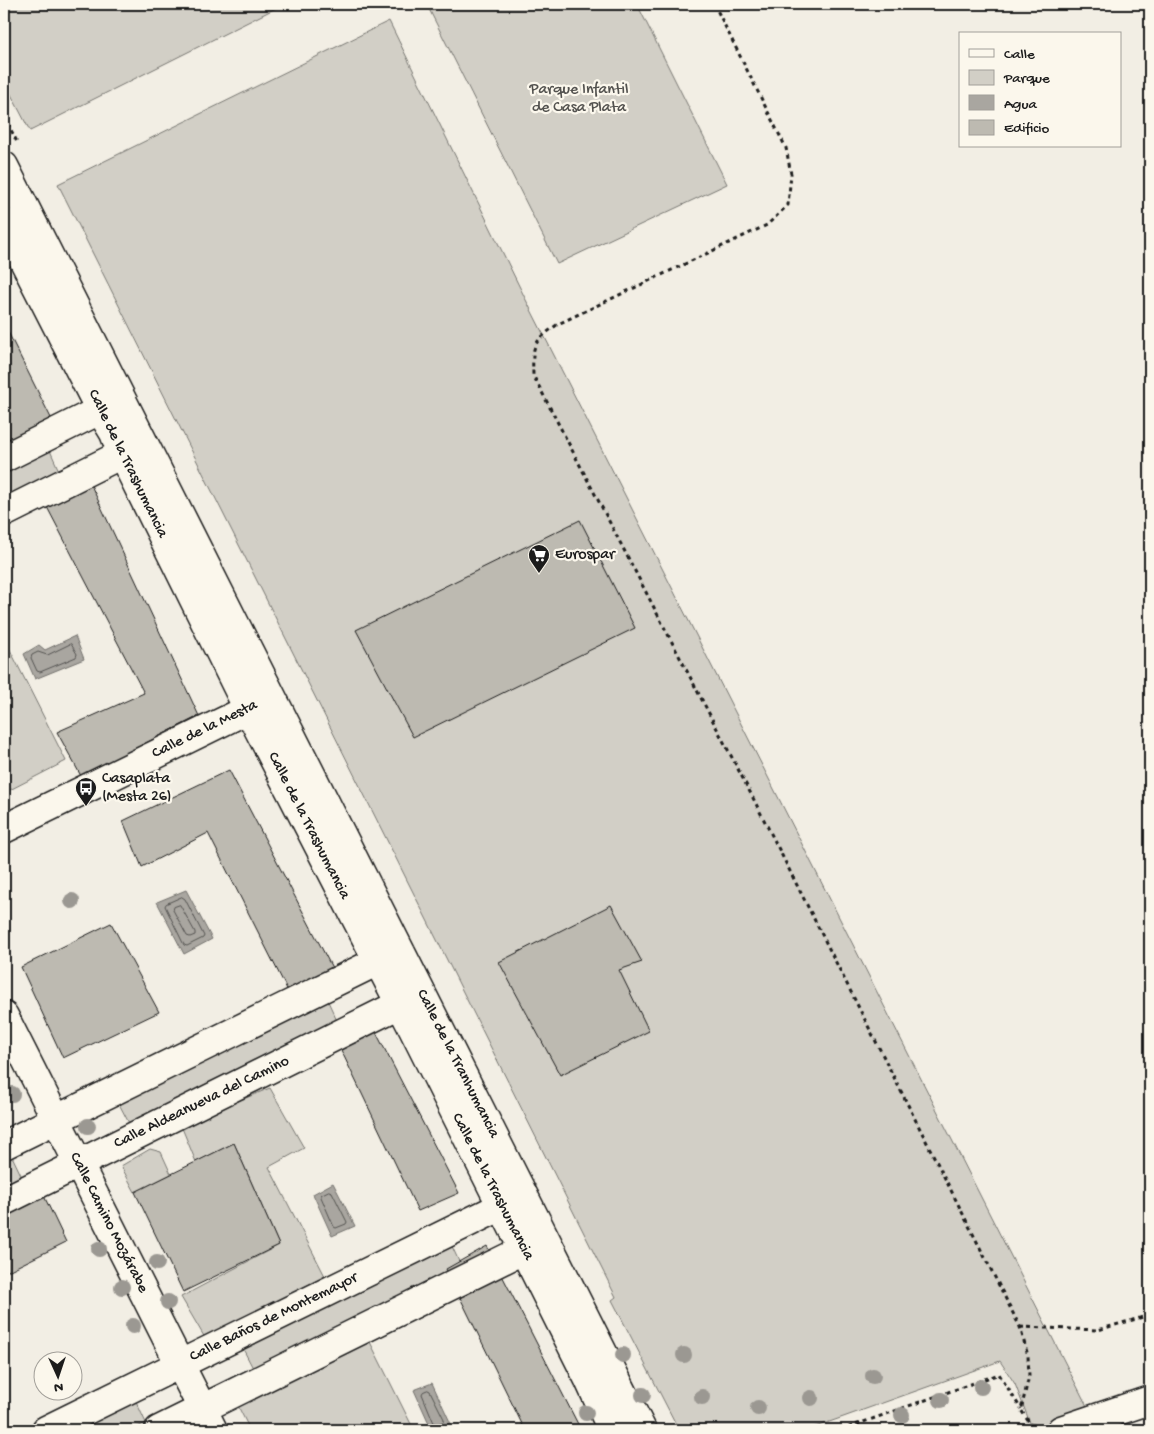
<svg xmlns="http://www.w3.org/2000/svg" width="1154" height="1434" font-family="'Gochi Hand',sans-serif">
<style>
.green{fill:#d2cfc6;stroke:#777671}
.water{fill:#a9a6a0;stroke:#716f6b}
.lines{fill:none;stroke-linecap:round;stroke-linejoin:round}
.shore{stroke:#545351;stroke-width:1}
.building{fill:#bdbab1;stroke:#1c1c1c}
.minor-casing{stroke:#1c1c1c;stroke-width:31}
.major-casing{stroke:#1c1c1c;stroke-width:31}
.path{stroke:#1c1c1c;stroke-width:3;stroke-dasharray:4 4;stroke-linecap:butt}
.minor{stroke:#fbf7ec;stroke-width:28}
.major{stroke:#fbf7ec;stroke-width:28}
.tree{fill:#9b9892}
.labels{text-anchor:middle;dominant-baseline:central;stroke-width:4.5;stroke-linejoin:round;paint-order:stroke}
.park-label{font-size:16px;fill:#53524f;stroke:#fbf7ec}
.street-label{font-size:16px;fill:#1c1c1c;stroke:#fbf7ec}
.poi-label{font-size:16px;fill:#1c1c1c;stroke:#fbf7ec;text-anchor:start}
</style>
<rect width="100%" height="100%" fill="#f2eee4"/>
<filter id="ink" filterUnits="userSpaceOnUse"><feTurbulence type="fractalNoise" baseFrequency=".02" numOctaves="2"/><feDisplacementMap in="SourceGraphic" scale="10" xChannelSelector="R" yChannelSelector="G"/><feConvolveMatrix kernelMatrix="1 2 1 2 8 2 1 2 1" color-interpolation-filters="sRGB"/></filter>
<g filter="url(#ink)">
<g class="green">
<path d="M4 4H284L30 131 4 81Z"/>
<path d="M429 4H637L727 184 557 264 427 5Z"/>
<path d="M389 21 526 300 1089 1410 1041 1426 1030 1423 1015 1384 1000 1361 807 1430H679L612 1300 616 1297 58 184Z"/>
<path d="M48 446 60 473 4 500V468Z"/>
<path d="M4 638 66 761 4 793Z"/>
<path d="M326 997 338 1023 130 1125 117 1100Z"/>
<path d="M270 1088 304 1148 269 1167 325 1276 205 1338 181 1297 279 1245 234 1143 196 1162 182 1128 236 1102Z"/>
<path d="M150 1149 161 1152 171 1174 135 1192 121 1166Z"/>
<path d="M10 1152 22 1177 4 1187V1155Z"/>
<path d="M450 1242 462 1268 254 1370 241 1345Z"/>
<path d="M366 1334 414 1430H250L234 1398Z"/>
<path d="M134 1397 146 1423 131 1430H67Z"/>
</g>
<g class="water">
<path d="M75 636 84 659 35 679 24 654 39 645 45 650Z"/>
<path d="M186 890 212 939 184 954 157 902Z"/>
<path d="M333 1183 355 1226 332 1236 313 1194Z"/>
<path d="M432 1383 451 1424 435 1430H432L414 1390Z"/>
</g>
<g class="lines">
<g class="shore">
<path d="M71 644 77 654 76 657 40 672 37 671 31 658 32 655 38 652 47 655Z"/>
<path d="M182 897 185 899 204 936 203 938 187 946 184 945 165 906 166 904Z"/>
<path d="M180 905 195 932V935L190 937 187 936 173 910 174 907Z"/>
<path d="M329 1191 332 1192 347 1222 346 1224 336 1228 334 1227 321 1197V1195Z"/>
<path d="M428 1390 430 1391 444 1419 443 1422 437 1424 434 1423 422 1394 423 1392Z"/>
</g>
</g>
<g class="building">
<path d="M4 324 62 440 19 461 4 429Z"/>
<path d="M90 483 199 716 81 776 57 732 144 693 47 507Z"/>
<path d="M580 520 635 628 413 737 356 630Z"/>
<path d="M229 770 343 989 298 1011 208 833 142 867 123 821Z"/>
<path d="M611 905 642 962 619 970 649 1031 560 1075 499 962Z"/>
<path d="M111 923 159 1012 63 1058 21 967Z"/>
<path d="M365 1011 459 1193 418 1211 330 1027Z"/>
<path d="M234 1143 279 1245 183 1292 135 1192Z"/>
<path d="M44 1196 66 1242 4 1273V1216Z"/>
<path d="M487 1246 581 1430H525L446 1269Z"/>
<path d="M4 1420 9 1430H4Z"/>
</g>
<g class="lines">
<g class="minor-casing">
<g id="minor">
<path d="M4 166 642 1430"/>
<path d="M4 222 100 410 114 433 122 454 248 709 413 1029 588 1378 612 1430"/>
<path d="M4 458 100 410"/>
<path d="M4 513 122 454"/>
<path d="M4 829 263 702"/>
<path d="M4 1016 213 1430"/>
<path d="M4 1145 378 961"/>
<path d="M4 1201 400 1004"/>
<path d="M46 1430 502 1206"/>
<path d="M159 1430 523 1250"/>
</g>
</g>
<g class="major-casing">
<path id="major" d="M1061 1430 1150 1400"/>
</g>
<g class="path">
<path d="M714 4 786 148 791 174 788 205 767 225 558 324C533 343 532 343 533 375L752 796 1020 1327 1028 1356 1029 1376 1021 1410 1034 1430"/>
<path d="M4 116 17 142"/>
<path d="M1020 1327 1098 1330 1150 1315"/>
<path d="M841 1430 999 1374 1021 1409"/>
</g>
<use href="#minor" class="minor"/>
<use href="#major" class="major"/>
</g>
<g class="tree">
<circle cx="72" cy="901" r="8"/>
<circle cx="12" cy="1094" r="8"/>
<circle cx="88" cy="1126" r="8"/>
<circle cx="99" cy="1249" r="8"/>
<circle cx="157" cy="1263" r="8"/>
<circle cx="122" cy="1287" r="8"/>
<circle cx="168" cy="1302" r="8"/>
<circle cx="133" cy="1326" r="8"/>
<circle cx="623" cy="1355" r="8"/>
<circle cx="684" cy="1355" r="8"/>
<circle cx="873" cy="1376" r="8"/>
<circle cx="981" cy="1387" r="8"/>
<circle cx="643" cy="1395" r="8"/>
<circle cx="702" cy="1397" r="8"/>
<circle cx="811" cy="1398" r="8"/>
<circle cx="941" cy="1400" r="8"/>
<circle cx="758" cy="1408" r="8"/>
<circle cx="586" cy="1413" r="8"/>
<circle cx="902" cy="1415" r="8"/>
</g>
</g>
<defs>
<g id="supermarket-pin" transform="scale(1.125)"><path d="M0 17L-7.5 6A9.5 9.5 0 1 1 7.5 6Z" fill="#1c1c1c" stroke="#fbf7ec"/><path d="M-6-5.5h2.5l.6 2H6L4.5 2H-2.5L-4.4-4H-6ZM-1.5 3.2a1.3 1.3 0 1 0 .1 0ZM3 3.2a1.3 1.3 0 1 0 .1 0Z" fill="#fff"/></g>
<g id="bus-pin" transform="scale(1.125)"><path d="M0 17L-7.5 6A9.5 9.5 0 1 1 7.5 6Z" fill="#1c1c1c" stroke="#fbf7ec"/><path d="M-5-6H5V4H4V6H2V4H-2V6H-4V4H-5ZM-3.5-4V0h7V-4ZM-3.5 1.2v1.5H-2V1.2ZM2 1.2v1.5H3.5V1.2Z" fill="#fff"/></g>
</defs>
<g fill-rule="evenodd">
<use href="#supermarket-pin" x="539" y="555"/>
<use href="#bus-pin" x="86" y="788"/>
</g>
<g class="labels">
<g class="park-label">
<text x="579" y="90">Parque Infantil<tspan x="579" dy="18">de Casa Plata</tspan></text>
</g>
<g class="street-label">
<text transform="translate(127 464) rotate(64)">Calle de la Trashumancia</text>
<text transform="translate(205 730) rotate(-26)">Calle de la Mesta</text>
<text transform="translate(308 826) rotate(63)">Calle de la Trashumancia</text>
<text transform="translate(457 1064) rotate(63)">Calle de la Tranhumancia</text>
<text transform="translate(202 1103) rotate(-26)">Calle Aldeanueva del Camino</text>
<text transform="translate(492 1187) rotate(63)">Calle de la Trashumancia</text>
<text transform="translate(108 1223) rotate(63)">Calle Camino Mozárabe</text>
<text transform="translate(274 1318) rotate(-26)">Calle Baños de Montemayor</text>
</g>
<g class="poi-label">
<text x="555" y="555">Eurospar</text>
<text x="102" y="779">Casaplata<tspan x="102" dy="18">(Mesta 26)</tspan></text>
</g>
</g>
<rect width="1154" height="1434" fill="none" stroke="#fbf7ec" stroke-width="20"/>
<rect x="10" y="10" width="1134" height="1414" fill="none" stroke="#1c1c1c" stroke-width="2" filter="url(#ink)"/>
<rect x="959" y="32" width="162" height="115" fill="#fbf7ec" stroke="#a29f99"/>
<rect x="969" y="49" width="25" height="8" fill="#fbf7ec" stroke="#a29f99"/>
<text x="1004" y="58" font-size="15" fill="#1c1c1c">Calle</text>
<rect x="969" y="70" width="25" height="15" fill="#d2cfc6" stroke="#a29f99"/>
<text x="1004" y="82" font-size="15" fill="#1c1c1c">Parque</text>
<rect x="969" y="95" width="25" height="15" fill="#a9a6a0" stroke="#a29f99"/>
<text x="1004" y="108" font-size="15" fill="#1c1c1c">Agua</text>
<rect x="969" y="120" width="25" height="15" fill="#bdbab1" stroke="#a29f99"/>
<text x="1004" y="132" font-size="15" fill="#1c1c1c">Edificio</text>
<g transform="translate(58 1376) rotate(177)"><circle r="24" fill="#fbf7ec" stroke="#a29f99"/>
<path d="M0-4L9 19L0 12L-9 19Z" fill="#1c1c1c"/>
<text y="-8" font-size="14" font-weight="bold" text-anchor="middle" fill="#1c1c1c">N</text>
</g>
</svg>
